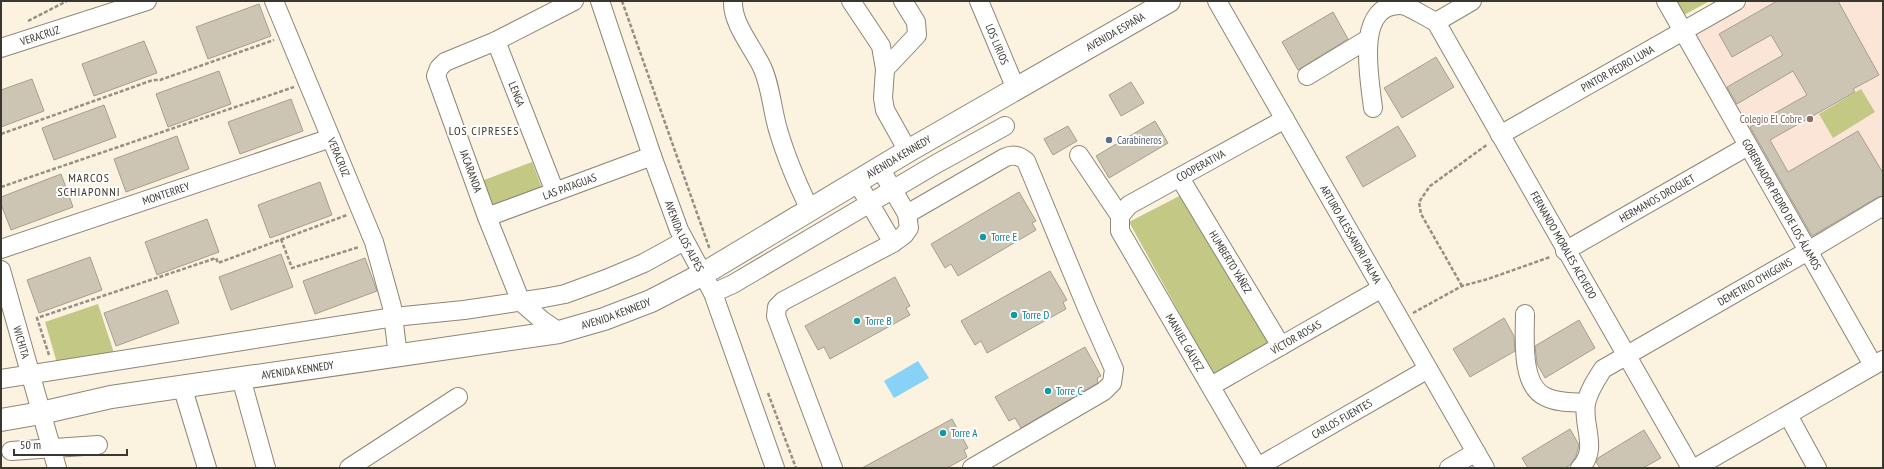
<svg xmlns="http://www.w3.org/2000/svg" width="1884" height="469" font-family="'PT Sans Narrow',sans-serif">
<style>
.education{fill:#fae5d7}
.green{fill:#c3c884}
.water{fill:#88d1f7}
.building{fill:#cdc5b3;stroke:#a79f8e}
.lines{fill:none;stroke-linecap:round;stroke-linejoin:round}
.minor-casing{stroke:#8e8676;stroke-width:20}
.major-casing{stroke:#8e8676;stroke-width:24}
.path{stroke:#969083;stroke-width:2.5;stroke-dasharray:4 2;stroke-linecap:butt}
.minor{stroke:#fff;stroke-width:18}
.major{stroke:#fff;stroke-width:22}
.education-dot{fill:#8d6e63;stroke:#fff;stroke-width:1.5}
.service-dot{fill:#5c6f8a;stroke:#fff;stroke-width:1.5}
.culture-dot{fill:#0f9aa8;stroke:#fff;stroke-width:1.5}
.labels{text-anchor:middle;dominant-baseline:central;stroke-width:4;stroke-linejoin:round;paint-order:stroke}
.street-label{font-size:11px;fill:#3a3730;stroke:#fff}
.education-label{font-size:11px;fill:#785e54;stroke:#fff;text-anchor:end}
.service-label{font-size:11px;fill:#4e5e75;stroke:#fff;text-anchor:start}
.culture-label{font-size:11px;fill:#0d838f;stroke:#fff;text-anchor:start}
.neighbourhood-label{font-size:12px;letter-spacing:1px;fill:#3b3426;stroke:#fff}
</style>
<rect width="100%" height="100%" fill="#fbf2e0"/>
<path class="education" d="M1751 1H1883V203L1809 246 1690 34Z"/>
<g class="green">
<path d="M1673 1H1710L1682 16Z"/>
<path d="M1861 89 1875 112 1833 138 1819 114Z"/>
<path d="M532 162 543 191 482 214 471 185Z"/>
<path d="M1189 191 1277 342 1216 379 1129 222Z"/>
<path d="M98 304 114 353 57 363 45 322Z"/>
</g>
<path class="water" d="M918 361 929 378 894 398 884 381Z"/>
<g class="building">
<path d="M1777 1H1838L1879 75 1853 89 1855 92 1770 140 1788 172 1858 131 1883 173V196L1878 197 1812 236 1750 127 1807 95 1793 71 1737 104 1727 87 1783 55 1771 35 1732 57 1719 34Z"/>
<path d="M259 4 271 36 208 59 196 27Z"/>
<path d="M1333 12 1348 39 1298 70 1282 42Z"/>
<path d="M144 41 157 73 94 96 82 64Z"/>
<path d="M1436 57 1454 87 1402 118 1384 88Z"/>
<path d="M219 71 231 104 168 127 156 94Z"/>
<path d="M32 79 44 111 1 127V90Z"/>
<path d="M1131 82 1144 103 1121 116 1109 95Z"/>
<path d="M291 99 303 131 240 154 228 122Z"/>
<path d="M104 105 116 137 54 160 42 128Z"/>
<path d="M1155 121 1168 143 1109 178 1096 156Z"/>
<path d="M1068 126 1077 141 1053 155 1044 139Z"/>
<path d="M1398 126 1416 156 1363 187 1346 157Z"/>
<path d="M177 136 189 169 126 192 114 159Z"/>
<path d="M61 174 73 207 11 230 1 204V197Z"/>
<path d="M320 182 332 215 270 238 258 205Z"/>
<path d="M1019 192 1036 221 1032 223 1036 230 958 276 951 264 945 268 931 244Z"/>
<path d="M207 219 219 252 157 275 145 242Z"/>
<path d="M281 254 293 287 231 310 219 277Z"/>
<path d="M90 257 102 290 39 313 27 280Z"/>
<path d="M365 258 377 291 315 314 303 281Z"/>
<path d="M1050 271 1067 300 1063 302 1066 309 987 353 981 341 975 345 961 321Z"/>
<path d="M895 277 910 306 906 308 910 315 830 359 824 347 818 350 805 326Z"/>
<path d="M167 290 179 323 116 346 104 313Z"/>
<path d="M1504 318 1514 336 1515 351 1470 377 1453 349Z"/>
<path d="M1579 320 1595 348 1545 378 1537 364 1535 346Z"/>
<path d="M1085 347 1101 376 1097 378 1098 383 1021 428 1015 418 1009 421 995 397Z"/>
<path d="M952 419 968 448 964 450 967 457 947 468H862Z"/>
<path d="M1570 429 1579 445 1576 456 1570 465 1565 468H1528L1522 458Z"/>
<path d="M1644 430 1661 458 1643 468H1600L1596 462 1598 458Z"/>
</g>
<g class="lines">
<g class="minor-casing">
<g id="minor">
<path id="s1" d="M274 1 374 242 392 307 398 356"/>
<path id="s2" d="M600 1 652 156 679 230 713 293 775 468"/>
<path d="M733 1C732 23 751 45 761 65 771 84 772 112 779 133 787 160 798 185 810 210"/>
<path d="M851 1 881 46 885 69 883 98 885 110 908 151"/>
<path id="s3" d="M979 1 1016 89"/>
<path id="s4" d="M1217 1 1485 468"/>
<path id="s5" d="M1666 1 1873 365"/>
<path id="s6" d="M1436 22 1691 468"/>
<path d="M1436 22 1472 1"/>
<path id="s7" d="M496 41 555 192"/>
<path id="s8" d="M1 48 147 1"/>
<path d="M885 69 917 35 916 22 903 1"/>
<path d="M1307 76 1368 39"/>
<path d="M1373 108C1370 80 1354 5 1400 5 1408 5 1427 18 1436 22"/>
<path id="s9" d="M1500 135 1736 1"/>
<path d="M1079 155 1120 216"/>
<path id="s10" d="M1180 178 1281 346"/>
<path d="M857 182 893 243"/>
<path d="M907 214 1004 158C1012 154 1019 155 1026 161L1087 308 1114 369 1112 383 1104 391 972 468"/>
<path id="s11" d="M1120 216V231L1258 468"/>
<path id="s12" d="M1120 216 1129 205 1285 119"/>
<path id="s13" d="M487 217 652 156"/>
<path id="s14" d="M1 249 331 138"/>
<path id="s15" d="M1565 251 1748 146"/>
<path id="s16" d="M1 270 57 468"/>
<path d="M713 293 733 284 936 164 1005 126"/>
<path d="M1525 314C1525 337 1520 386 1546 397 1558 403 1574 402 1586 403"/>
<path d="M559 332 543 321 521 302 487 217 436 76 439 68 445 62 496 41 574 1"/>
<path d="M241 378 266 468"/>
<path d="M1 379 394 317 464 310 544 298 565 294 606 279 644 263 684 241"/>
<path d="M182 386 207 468"/>
<path id="s17" d="M1211 386 1382 288"/>
<path d="M1788 415 1817 468"/>
<path d="M11 451 98 445"/>
<path d="M349 468 458 397"/>
<path d="M833 468 776 316 777 307 783 301 893 243 904 235 909 228 907 214 880 168"/>
<path id="s18" d="M1256 468 1428 369"/>
<path d="M1449 468 1476 452"/>
<path id="s19" d="M1580 468C1599 449 1582 426 1586 403 1589 390 1596 380 1603 369L1808 251 1883 206"/>
<path d="M1695 468 1883 360"/>
</g>
</g>
<g class="major-casing">
<g id="major">
<path id="s20" d="M1 420 41 413 111 397 559 332 604 319 651 301 703 274 908 151 1169 1"/>
</g>
</g>
<g class="path">
<path d="M622 1 710 250"/>
<path d="M28 21 67 1"/>
<path d="M1 134 153 80H160L274 40"/>
<path d="M1 187 294 87"/>
<path d="M281 239 292 268 359 247"/>
<path d="M1462 286 1421 214 1419 202 1430 186 1488 144"/>
<path d="M1413 313 1462 286 1488 279 1550 257"/>
<path d="M49 355 37 318 216 258 218 263 347 215"/>
<path d="M768 393 796 468"/>
</g>
<use href="#minor" class="minor"/>
<use href="#major" class="major"/>
</g>
<circle class="education-dot" cx="1810" cy="119" r="4"/>
<circle class="service-dot" cx="1109" cy="140" r="4"/>
<g class="culture-dot">
<circle cx="983" cy="237" r="4"/>
<circle cx="1014" cy="315" r="4"/>
<circle cx="857" cy="321" r="4"/>
<circle cx="1048" cy="391" r="4"/>
<circle cx="943" cy="433" r="4"/>
</g>
<g class="labels">
<g class="street-label">
<text stroke="none"><textPath href="#s20" startOffset="1199">AVENIDA ESPAÑA</textPath></text>
<text stroke="none"><textPath href="#s8" startOffset="41">VERACRUZ</textPath></text>
<text stroke="none"><textPath href="#s3" startOffset="47">LOS LIRIOS</textPath></text>
<text stroke="none"><textPath href="#s9" startOffset="135">PINTOR PEDRO LUNA</textPath></text>
<text stroke="none"><textPath href="#s7" startOffset="57">LENGA</textPath></text>
<text stroke="none"><textPath href="#s20" startOffset="949">AVENIDA KENNEDY</textPath></text>
<text stroke="none"><textPath href="#s1" startOffset="169">VERACRUZ</textPath></text>
<text stroke="none"><textPath href="#s12" startOffset="96">COOPERATIVA</textPath></text>
<text transform="translate(471 171) rotate(70)">JACARANDA</text>
<text stroke="none"><textPath href="#s13" startOffset="88">LAS PATAGUAS</textPath></text>
<text stroke="none"><textPath href="#s14" startOffset="174">MONTERREY</textPath></text>
<text stroke="none"><textPath href="#s15" startOffset="106">HERMANOS DROGUET</textPath></text>
<text stroke="none"><textPath href="#s5" startOffset="234">GOBERNADOR PEDRO DE LOS ÁLAMOS</textPath></text>
<text stroke="none"><textPath href="#s4" startOffset="269">ARTURO ALESSANDRI PALMA</textPath></text>
<text stroke="none"><textPath href="#s2" startOffset="250">AVENIDA LOS ALPES</textPath></text>
<text stroke="none"><textPath href="#s6" startOffset="257">FERNANDO MORALES ACEVEDO</textPath></text>
<text stroke="none"><textPath href="#s10" startOffset="98">HUMBERTO YÁÑEZ</textPath></text>
<text stroke="none"><textPath href="#s19" startOffset="281">DEMETRIO O'HIGGINS</textPath></text>
<text stroke="none"><textPath href="#s20" startOffset="625">AVENIDA KENNEDY</textPath></text>
<text stroke="none"><textPath href="#s17" startOffset="98">VÍCTOR ROSAS</textPath></text>
<text stroke="none"><textPath href="#s16" startOffset="75">WICHITA</textPath></text>
<text stroke="none"><textPath href="#s11" startOffset="144">MANUEL GÁLVEZ</textPath></text>
<text stroke="none"><textPath href="#s20" startOffset="301">AVENIDA KENNEDY</textPath></text>
<text stroke="none"><textPath href="#s18" startOffset="99">CARLOS FUENTES</textPath></text>
</g>
<g class="education-label">
<text x="1802" y="119">Colegio El Cobre</text>
</g>
<g class="service-label">
<text x="1117" y="140">Carabineros</text>
</g>
<g class="culture-label">
<text x="991" y="237">Torre E</text>
<text x="1022" y="315">Torre D</text>
<text x="865" y="321">Torre B</text>
<text x="1056" y="391">Torre C</text>
<text x="951" y="433">Torre A</text>
</g>
<g class="neighbourhood-label">
<text x="484" y="130">LOS CIPRESES</text>
<text x="89" y="177">MARCOS<tspan x="89" dy="14">SCHIAPONNI</tspan></text>
</g>
</g>
<rect width="1884" height="469" fill="none" stroke="#3a3730" stroke-width="4"/>
<path d="M14 449v6h113v-6" fill="none" stroke="#3a3730" stroke-width="2"/>
<text x="20" y="449" font-size="12" fill="#3a3730" stroke="#ffffff" stroke-width="3" paint-order="stroke">50 m</text>
</svg>
